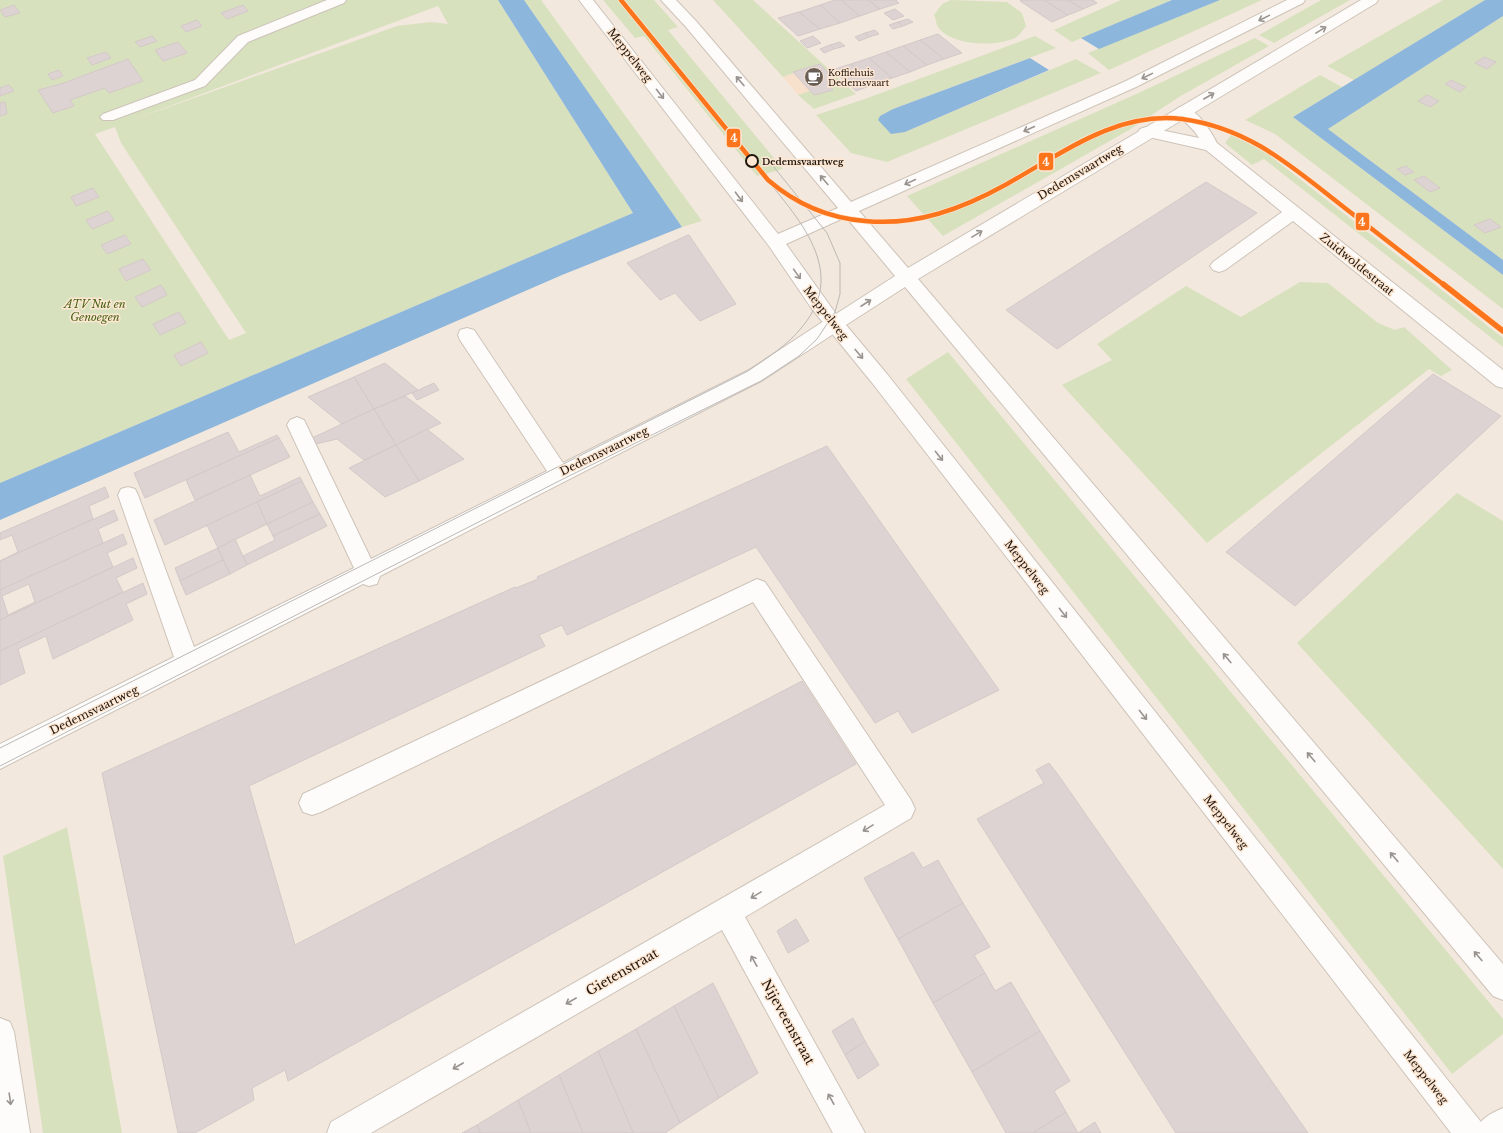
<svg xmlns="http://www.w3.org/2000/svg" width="1503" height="1133" font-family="'Libre Baskerville',serif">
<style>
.built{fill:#f8e1cc}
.green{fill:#d8e1be;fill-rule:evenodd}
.water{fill:#8cb6db}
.building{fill:#ddd3d2;stroke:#d4c9c8;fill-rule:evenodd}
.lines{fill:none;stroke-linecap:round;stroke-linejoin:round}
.minor-casing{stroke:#cdc3b9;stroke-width:2}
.major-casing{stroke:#cdc3b9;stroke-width:2}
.minor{fill:#fdfcfa;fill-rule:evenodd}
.major{fill:#fdfcfa;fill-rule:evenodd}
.tram{stroke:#bbb8b5;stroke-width:1}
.tram-1-far1-casing{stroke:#fde7d3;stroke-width:6}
.tram-1-casing{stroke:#fde7d3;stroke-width:8}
.tram-1-far1{stroke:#fc751c;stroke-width:4.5}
.tram-1{stroke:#fc751c;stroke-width:5.5}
.oneway{stroke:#99948f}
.stop-dot{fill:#fde7d3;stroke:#1f150d;stroke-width:2}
.labels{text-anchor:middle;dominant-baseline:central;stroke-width:3;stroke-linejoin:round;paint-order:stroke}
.far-poi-label{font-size:9px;fill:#1f150d;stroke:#fde7d3;text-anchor:start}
.far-stop-label{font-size:9px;font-weight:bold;fill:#1f150d;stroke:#fde7d3;text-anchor:start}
.street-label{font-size:11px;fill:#1f150d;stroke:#fde7d3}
.park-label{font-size:11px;font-style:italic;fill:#446212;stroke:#fde7d3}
.near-street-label{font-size:13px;fill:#1f150d;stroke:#fde7d3}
.line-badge{stroke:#fde7d3;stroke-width:1.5}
.badge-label{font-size:11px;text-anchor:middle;font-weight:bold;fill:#fff}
</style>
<rect width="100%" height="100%" fill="#f3e8dd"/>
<path class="built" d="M812 66 830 85 798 95 783 77Z"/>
<g class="green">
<path d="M0 0H498L633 213 0 483ZM438 6 448 24 431 22 397 26 135 119ZM115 127 121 143 246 333 229 340 95 134Z"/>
<path d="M524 0H541L702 221 682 227Z"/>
<path d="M603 0H654L678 27 668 30 783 169 757 176 644 36 635 38Z"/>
<path d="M713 0H753L856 94 814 109 798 95 830 84 812 66 783 77Z"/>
<path d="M951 0 1007 2 1022 13 1026 26C1023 30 1019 36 1015 38 996 47 951 46 938 27 936 24 936 18 934 15L942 4Z"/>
<path d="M1121 0H1172L1072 42 1054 30Z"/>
<path d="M1220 0H1262L1109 70 1088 53Z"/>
<path d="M1321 0H1350L1274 43 1259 35Z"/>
<path d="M1443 0H1485L1354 80 1327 66Z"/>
<path d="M1503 16V260L1328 129Z"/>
<path d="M1035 36 1056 48 893 109 905 132 1076 59 1101 73 887 162 851 153 816 115 862 100Z"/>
<path d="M1255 38 1269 46 1179 97 1129 130 943 236 907 196 1143 91Z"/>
<path d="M1320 75 1342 87 1293 117 1503 275V309L1275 134 1245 120Z"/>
<path d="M1231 135 1264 151 1503 338V347L1264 159 1252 165 1225 143Z"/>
<path d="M1300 282 1328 283 1378 323 1395 330 1404 327 1452 370 1441 376 1429 369 1207 543 1062 385 1112 360 1097 344 1186 286 1241 317Z"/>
<path d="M948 352 1503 1019V1034L1452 1074 906 379Z"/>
<path d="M1457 493 1503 521V869L1297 643Z"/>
<path d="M67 827 122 1133H43L3 856Z"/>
</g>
<g class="water">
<path d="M498 0H524L682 227 562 275 0 520V483L633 213Z"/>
<path d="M1172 0H1220L1099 49 1081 38Z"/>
<path d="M1485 0H1503V16L1328 129 1503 260V275L1293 117Z"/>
<path d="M1030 58 1049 70 905 132 891 134 878 120 880 116 893 109Z"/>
</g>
<g class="building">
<path d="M835 0H841L860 16 840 23 820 5Z"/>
<path d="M841 0H868L880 9 860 16Z"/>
<path d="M868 0H896L899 3 880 9Z"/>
<path d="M1023 0H1044L1068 15 1052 22 1020 1Z"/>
<path d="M1044 0H1068L1083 9 1068 15Z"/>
<path d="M1068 0H1093L1097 3 1083 9Z"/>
<path d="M14 5 20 13 5 17 0 10Z"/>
<path d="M243 5 248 11 227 19 221 13Z"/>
<path d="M820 5 840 23 820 29 799 12Z"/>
<path d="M895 9 904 16 893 20 884 13Z"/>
<path d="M799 12 820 29 798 36 778 18Z"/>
<path d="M908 19 913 22 903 26 898 22Z"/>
<path d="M197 20 202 26 186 32 181 26Z"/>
<path d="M898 22 903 26 893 29 889 25Z"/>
<path d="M875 30 879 34 869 37 865 33Z"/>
<path d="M865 33 869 37 859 41 855 37Z"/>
<path d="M938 34 962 53 944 59 920 40Z"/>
<path d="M152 36 157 41 140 47 135 42Z"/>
<path d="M813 36 821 43 807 48 800 41Z"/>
<path d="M920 40 944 59 927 65 903 46Z"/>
<path d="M178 42 187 53 163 61 155 50Z"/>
<path d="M840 42 845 46 834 49 830 45Z"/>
<path d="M830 45 834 49 824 53 820 49Z"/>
<path d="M903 46 927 65 910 72 886 52Z"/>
<path d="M106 52 111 58 92 65 87 58Z"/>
<path d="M886 52 910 72 892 78 869 58Z"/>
<path d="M1484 57 1496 62 1487 69 1475 63Z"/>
<path d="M869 58 892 78 875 84 851 64Z"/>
<path d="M128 59 143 81 109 93 105 88 70 100 74 106 53 113 38 90 61 84Z"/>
<path d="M820 64 836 81 828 84 833 90 814 95 793 72Z"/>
<path d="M851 64 875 84 856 91 832 70Z"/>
<path d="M59 70 63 76 52 80 48 74Z"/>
<path d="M1451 80 1466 87 1460 92 1445 84Z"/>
<path d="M9 85 14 91 0 96V88Z"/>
<path d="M1427 95 1439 101 1430 107 1418 101Z"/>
<path d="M5 102 7 114 0 116V103Z"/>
<path d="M1406 166 1414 172 1405 175 1397 169Z"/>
<path d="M1424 176 1440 188 1430 192 1414 180Z"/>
<path d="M1206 182 1257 213 1057 349 1006 310Z"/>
<path d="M93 188 99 197 76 206 71 197Z"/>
<path d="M108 211 114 220 92 229 86 220Z"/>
<path d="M1490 219 1501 227 1485 233 1474 225Z"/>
<path d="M125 235 131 244 107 254 101 245Z"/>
<path d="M688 235H689L736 304 700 321 675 293 660 300 627 263Z"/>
<path d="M143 259 151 270 126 281 119 269Z"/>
<path d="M161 285 167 295 142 307 135 297Z"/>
<path d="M179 312 186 323 160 335 153 324Z"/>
<path d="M201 342 208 353 181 366 174 355Z"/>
<path d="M385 363 418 390 374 409 354 377Z"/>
<path d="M1433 374 1501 416 1295 606 1226 552Z"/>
<path d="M354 377 374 409 342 424 308 397Z"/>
<path d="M434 383 439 390 417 400 412 393Z"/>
<path d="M405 396 441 423 396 445 374 409Z"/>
<path d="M374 409 396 445 364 460 337 439 316 444 312 438Z"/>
<path d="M427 429 464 459 419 481 396 445Z"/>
<path d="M228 432 239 452 277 435 279 438 145 498 134 473Z"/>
<path d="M279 438 290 457 195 500 186 480Z"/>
<path d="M396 445 419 481 385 497 349 468Z"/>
<path d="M827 446 999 690 912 733 898 711 875 723 756 547 567 635 562 625 539 635 545 646 249 786 295 945 802 681 856 764 288 1081 285 1070 252 1088 254 1100 195 1133H178L102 773 515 587 516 588 538 579 537 577Z"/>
<path d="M250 475 260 496 300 477 302 481 165 545 154 520Z"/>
<path d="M302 481 313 502 267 524 257 502Z"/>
<path d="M105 487 109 497 89 506 93 519 0 561 18 552 12 535 0 540V533Z"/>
<path d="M257 502 267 524 218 548 207 525Z"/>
<path d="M313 502 320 514 273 536 267 524Z"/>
<path d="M114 510 118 520 98 529 103 543 0 590V561Z"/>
<path d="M320 514 327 526 247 565 243 556 275 540 273 536Z"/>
<path d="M123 534 127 544 107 553 113 567 0 620V590ZM29 584 35 602 8 615 2 596Z"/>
<path d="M235 539 247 565 230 574 218 548Z"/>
<path d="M218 548 223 560 180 581 175 568Z"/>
<path d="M133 558 137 568 116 578 123 592 0 651V620Z"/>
<path d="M223 560 230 574 186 595 180 581Z"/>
<path d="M143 583 147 594 126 604 133 620 53 659 46 636 18 649 25 673 0 685V651Z"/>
<path d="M1049 763 1059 776 1308 1133H1176L977 819 1044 783 1036 770Z"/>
<path d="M913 852 923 868 938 860 963 903 898 939 864 878Z"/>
<path d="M963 903 990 947 974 955 985 973 933 1003 898 939Z"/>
<path d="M796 919 809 941 788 953 777 931Z"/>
<path d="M985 973 995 991 1011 982 1040 1031 972 1072 933 1003Z"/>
<path d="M713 983 758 1073 719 1098 674 1006Z"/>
<path d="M674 1006 719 1098 680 1123 636 1029Z"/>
<path d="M853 1018 865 1041 845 1055 832 1031Z"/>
<path d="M636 1029 680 1123 665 1133H633L598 1051Z"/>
<path d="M1040 1031 1070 1081 1054 1091 1066 1112 1033 1133H1006L972 1072Z"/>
<path d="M865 1041 879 1065 858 1079 845 1055Z"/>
<path d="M598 1051 633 1132 631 1133H583L559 1075Z"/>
<path d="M559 1075 583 1133H531L518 1100Z"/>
<path d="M518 1100 531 1133H480L477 1125Z"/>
<path d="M1066 1112 1078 1133 1095 1122 1101 1133H1033Z"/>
<path d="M477 1125 480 1133H462Z"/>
</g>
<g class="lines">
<g class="minor-casing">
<g id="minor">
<path d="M327 0H346L344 3 248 42 205 86 113 120H103L100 117 103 114 195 80 238 36Z"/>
<path d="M1183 106C1198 110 1210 130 1217 143L1503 370V388L1496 386 1293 221 1225 270 1219 272 1213 270 1210 266 1213 262 1282 212 1206 150 1140 135 1138 132 1140 129 1146 127 1199 138 1195 132 1175 111 1178 108Z"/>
<path d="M834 317 841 319 843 324 841 329 763 380 380 576 377 584 369 586 363 584 0 769V744L174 657 118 495 121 489 128 487 135 489 138 495 194 647 354 568 287 425 290 420 297 417 304 420 371 559 547 471 460 340 458 335 460 330 467 328 474 330 563 463 749 370 827 319Z"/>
<path d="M757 579 765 582 911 800 915 809 911 818 745 917 865 1133H833L722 930 371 1133H327L331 1122 885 805 753 602 321 812 312 815 303 812 299 803 303 794Z"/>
<path d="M0 1018 10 1022 14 1032 30 1133H0Z"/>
<path d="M1503 1108V1133H1474C1480 1119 1489 1114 1503 1108Z"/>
</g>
</g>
<g class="major-casing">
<path id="major" d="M579 0H593L778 234 838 208 686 27 661 0H676L696 21 851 202 1126 81 1287 0H1305L1303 3 1136 87 859 211 908 268 1361 0H1378L1376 3 918 279 1503 964V1000L1493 996 905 287 846 325 887 374 1481 1122 1485 1133H1451L873 384 812 309 769 246ZM846 217 895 276 836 314 786 244Z"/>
</g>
<use href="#minor" class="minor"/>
<use href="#major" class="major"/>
<g class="tram">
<path d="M0 748 748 371C767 358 788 345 802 327 852 268 792 212 755 165"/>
<path d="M0 766 563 479 761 381 799 356 817 339 835 312 840 294V263L827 233 769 161"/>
</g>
<g class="tram-1-far1-casing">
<path id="tram-1-far1" d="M621 0 768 180C796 204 828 218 865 221 916 226 962 209 1007 184 1061 154 1116 111 1182 119 1249 128 1291 166 1341 205 1376 232 1410 259 1444 285"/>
</g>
<g class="tram-1-casing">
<path id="tram-1" d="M1443 284 1503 331"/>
</g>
<use href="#tram-1-far1" class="tram-1-far1"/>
<use href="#tram-1" class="tram-1"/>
</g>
<defs><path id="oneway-shaft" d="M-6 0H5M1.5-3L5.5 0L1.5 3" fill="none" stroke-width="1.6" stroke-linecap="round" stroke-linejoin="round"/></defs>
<g class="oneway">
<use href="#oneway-shaft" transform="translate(1264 18) rotate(154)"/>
<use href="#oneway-shaft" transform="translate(1321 30) rotate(-31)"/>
<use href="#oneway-shaft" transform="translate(1147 76) rotate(154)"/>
<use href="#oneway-shaft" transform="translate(740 81) rotate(-131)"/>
<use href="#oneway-shaft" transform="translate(660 94) rotate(52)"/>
<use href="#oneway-shaft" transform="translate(1209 96) rotate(-30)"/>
<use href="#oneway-shaft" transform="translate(1029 129) rotate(156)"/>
<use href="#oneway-shaft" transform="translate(824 180) rotate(-130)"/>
<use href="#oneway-shaft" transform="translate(910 182) rotate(155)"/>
<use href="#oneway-shaft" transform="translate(739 197) rotate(53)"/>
<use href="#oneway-shaft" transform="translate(977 234) rotate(-31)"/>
<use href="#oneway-shaft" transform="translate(797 274) rotate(55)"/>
<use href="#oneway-shaft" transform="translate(866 303) rotate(-33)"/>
<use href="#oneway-shaft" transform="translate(859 354) rotate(50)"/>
<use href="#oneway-shaft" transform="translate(939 456) rotate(52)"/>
<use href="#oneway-shaft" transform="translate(1063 613) rotate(52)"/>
<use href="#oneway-shaft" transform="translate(1227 658) rotate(-130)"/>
<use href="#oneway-shaft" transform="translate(1143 715) rotate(52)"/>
<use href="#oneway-shaft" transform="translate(1311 757) rotate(-130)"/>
<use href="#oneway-shaft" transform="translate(868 828) rotate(149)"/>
<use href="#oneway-shaft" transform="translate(1394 857) rotate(-130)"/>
<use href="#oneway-shaft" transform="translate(756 895) rotate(149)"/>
<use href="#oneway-shaft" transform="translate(1478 956) rotate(-130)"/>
<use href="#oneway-shaft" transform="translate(754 961) rotate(-119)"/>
<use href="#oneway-shaft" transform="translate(571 1001) rotate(150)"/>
<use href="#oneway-shaft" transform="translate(458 1066) rotate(150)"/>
<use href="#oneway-shaft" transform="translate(10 1099) rotate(82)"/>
<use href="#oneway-shaft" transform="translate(831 1099) rotate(-119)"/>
</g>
<defs>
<g id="cafe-disc" transform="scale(1)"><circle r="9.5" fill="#695f56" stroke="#fde7d3"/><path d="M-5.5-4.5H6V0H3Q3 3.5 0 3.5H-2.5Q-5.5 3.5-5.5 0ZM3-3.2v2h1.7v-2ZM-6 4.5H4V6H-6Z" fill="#fff"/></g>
</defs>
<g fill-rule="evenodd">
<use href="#cafe-disc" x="814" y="77"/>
</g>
<circle class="stop-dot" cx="752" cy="161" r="6"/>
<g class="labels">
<g class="far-poi-label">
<text x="828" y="72">Koffiehuis<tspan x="828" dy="10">Dedemsvaart</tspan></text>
</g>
<g class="far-stop-label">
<text x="762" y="161">Dedemsvaartweg</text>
</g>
<g class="street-label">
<text transform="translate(630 55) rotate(52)">Meppelweg</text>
<text transform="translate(1080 172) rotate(-31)">Dedemsvaartweg</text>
<text transform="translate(1357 264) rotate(39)">Zuidwoldestraat</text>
<text transform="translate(826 313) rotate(52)">Meppelweg</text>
<text transform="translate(604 451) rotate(-26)">Dedemsvaartweg</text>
<text transform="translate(1027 567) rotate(52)">Meppelweg</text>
<text transform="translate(94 710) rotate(-26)">Dedemsvaartweg</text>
<text transform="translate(1226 822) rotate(52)">Meppelweg</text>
<text transform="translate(1426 1077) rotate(52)">Meppelweg</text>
</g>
<g class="park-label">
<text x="95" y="304">ATV Nut en<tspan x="95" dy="13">Genoegen</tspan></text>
</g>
<g class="near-street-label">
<text transform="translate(622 972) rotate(-30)">Gietenstraat</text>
<text transform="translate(788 1022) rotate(61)">Nijeveenstraat</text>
</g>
</g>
<g class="line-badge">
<rect x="726" y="128" width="15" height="20" rx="4" fill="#fc751c"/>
<rect x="1038" y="152" width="16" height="19" rx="4" fill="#fc751c"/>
<rect x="1355" y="212" width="15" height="19" rx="4" fill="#fc751c"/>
</g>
<g class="badge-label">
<text x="734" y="142">4</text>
<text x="1046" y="166">4</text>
<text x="1362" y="226">4</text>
</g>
</svg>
